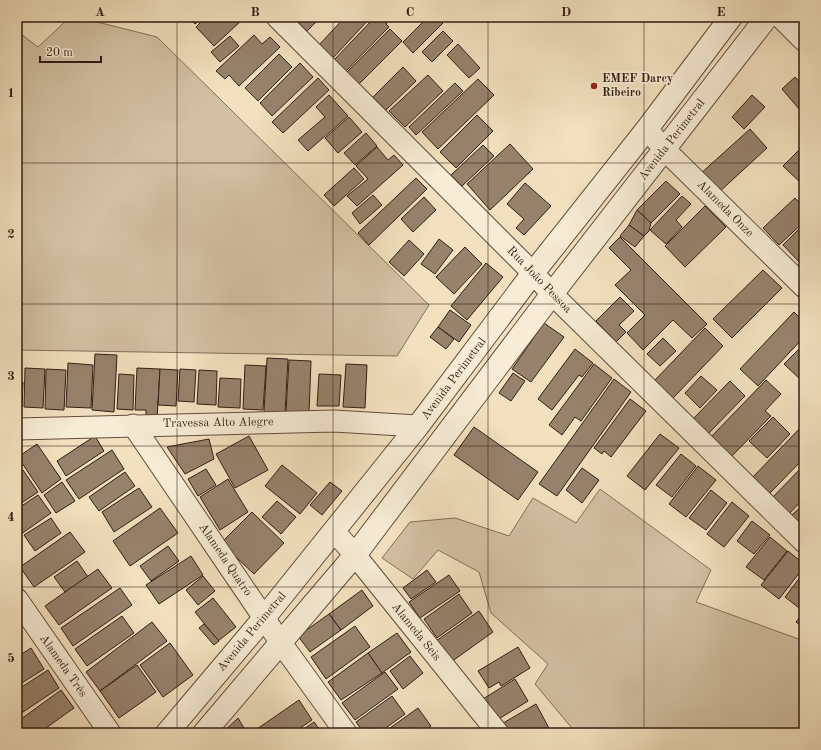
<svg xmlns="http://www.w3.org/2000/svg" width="821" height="750" font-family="'Old Standard TT',serif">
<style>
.green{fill:#d2c0a2;stroke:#836e5a}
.building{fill:#97826c;stroke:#341c13}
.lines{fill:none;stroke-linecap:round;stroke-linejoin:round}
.minor-casing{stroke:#644d3e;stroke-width:23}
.tertiary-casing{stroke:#644d3e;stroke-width:24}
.minor{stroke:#f7ecd5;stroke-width:21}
.tertiary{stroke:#f7ecd5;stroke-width:22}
.grid{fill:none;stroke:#341c13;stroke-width:1;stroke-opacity:0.55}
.poi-dot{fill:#8f2418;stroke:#f7ecd5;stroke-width:1.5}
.labels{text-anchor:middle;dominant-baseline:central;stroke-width:3.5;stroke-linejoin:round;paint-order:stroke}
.poi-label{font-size:12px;font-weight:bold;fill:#341c13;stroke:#f7ecd5;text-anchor:start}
.street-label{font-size:12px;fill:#341c13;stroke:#f7ecd5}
.neatline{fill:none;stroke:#341c13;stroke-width:1.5}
.grid-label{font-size:13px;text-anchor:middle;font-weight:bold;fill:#341c13}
</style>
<rect width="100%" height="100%" fill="#f2e1bf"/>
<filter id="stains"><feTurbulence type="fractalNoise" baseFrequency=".005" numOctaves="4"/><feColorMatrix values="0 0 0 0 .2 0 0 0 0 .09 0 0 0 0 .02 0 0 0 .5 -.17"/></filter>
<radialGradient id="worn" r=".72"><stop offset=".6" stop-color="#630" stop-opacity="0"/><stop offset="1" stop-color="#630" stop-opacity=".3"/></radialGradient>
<g class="green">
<path d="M70 17H77L157 37 429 305 397 356 17 350V31L38 47Z"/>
<path d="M600 489 711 570 696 602 804 641V733H576L535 684 548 664 491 613 479 572 438 550 413 579 382 558 410 522 455 518 509 536 533 498 576 523Z"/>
</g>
<g class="building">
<path d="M188 17H203L195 24Z"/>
<path d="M206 17H239L242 20 214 46 196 27Z"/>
<path d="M305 17H321L307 31 299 23Z"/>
<path d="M345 17H371L333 58 319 45Z"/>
<path d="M375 17H392L386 24 389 27 346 71 334 60Z"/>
<path d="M428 17H436L443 23 413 53 403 42Z"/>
<path d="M390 29 402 41 358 85 346 73Z"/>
<path d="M443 31 453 41 432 62 422 52Z"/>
<path d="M254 35 262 44 270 37 280 47 239 86 229 75 225 79 216 71Z"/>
<path d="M230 36 239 46 220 62 211 52Z"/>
<path d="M458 44 480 68 469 78 447 55Z"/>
<path d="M279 54 292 67 258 101 245 88Z"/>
<path d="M300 63 313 77 272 116 260 103Z"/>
<path d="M403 67 416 81 386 110 373 97Z"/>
<path d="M428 75 443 91 405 127 389 111Z"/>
<path d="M795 77 804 87V107L800 110 782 89Z"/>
<path d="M318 78 329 90 283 133 272 122Z"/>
<path d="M478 79 494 95 438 149 422 132Z"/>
<path d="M455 83 463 91 416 135 409 127Z"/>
<path d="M329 95 348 116 308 151 298 140 325 117 316 107Z"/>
<path d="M752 95 765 107 744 129 732 117Z"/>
<path d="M477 115 493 131 456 168 440 152Z"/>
<path d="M349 117 362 132 338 153 325 138Z"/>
<path d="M750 129 767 148 717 194 699 175Z"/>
<path d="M366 133 377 146 355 165 344 153Z"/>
<path d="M510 144 533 169 490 210 467 184Z"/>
<path d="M483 145 494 156 462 186 451 175Z"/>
<path d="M804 145V185H803L783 166Z"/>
<path d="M377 147 388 160 394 155 403 165 357 206 347 196 368 179 356 166Z"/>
<path d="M354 168 364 179 334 206 324 195Z"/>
<path d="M416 178 427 189 369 245 358 233Z"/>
<path d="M666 181 680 194 651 223 637 210Z"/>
<path d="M525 183 551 206 524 235 516 228 524 219 507 204Z"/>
<path d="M373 195 382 205 360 224 352 213Z"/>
<path d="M682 196 691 204 676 220 682 227 666 244 650 230Z"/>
<path d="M424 197 436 210 413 232 401 219Z"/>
<path d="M795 198 804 208V222L779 245 763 228Z"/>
<path d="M705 206 726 227 685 267 665 246Z"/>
<path d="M637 210 651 223 649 231 644 236 629 225Z"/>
<path d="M804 224V260L801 264 783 245Z"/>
<path d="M629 225 644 236 635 247 620 236Z"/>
<path d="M620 237 707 324 692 338 673 320 643 350 627 333 645 315 615 285 631 270 609 248Z"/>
<path d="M439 239 453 250 435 274 421 264Z"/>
<path d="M409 240 424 254 404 276 389 262Z"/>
<path d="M465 247 482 264 454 294 436 277Z"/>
<path d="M486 263 503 277 467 320 451 306Z"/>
<path d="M763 270 782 288 732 338 713 319Z"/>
<path d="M620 297 634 311 619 325 626 332 616 342 596 321Z"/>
<path d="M450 310 471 325 459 342 438 327Z"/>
<path d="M794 312 804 322V337L758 386 740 369Z"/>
<path d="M544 323 564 337 531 382 512 369Z"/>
<path d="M438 327 454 339 446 349 430 337Z"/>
<path d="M705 328 723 346 673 398 655 380Z"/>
<path d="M663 338 676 351 660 366 647 354Z"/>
<path d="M804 344V379L802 381 784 364Z"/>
<path d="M575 349 593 363 582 377 579 375 552 410 538 399Z"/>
<path d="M95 354 117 355 114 412 92 410Z"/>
<path d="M267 358 288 359 285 413 264 412Z"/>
<path d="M289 360 311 361 309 413 286 412Z"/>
<path d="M68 363 93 365 91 408 66 407Z"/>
<path d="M346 364 367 365 365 408 343 407Z"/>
<path d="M594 364 612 378 581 421 575 417 562 435 549 425Z"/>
<path d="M245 365 266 366 263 410 243 409Z"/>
<path d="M25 368 45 369 43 408 24 407Z"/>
<path d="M137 368 160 369 157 419H146V410H135Z"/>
<path d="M46 369 66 370 64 410 45 409Z"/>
<path d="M160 369 178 370 176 406 158 405Z"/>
<path d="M180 369 196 370 194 402 178 401Z"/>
<path d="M199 370 217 371 216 405 197 404Z"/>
<path d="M513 373 525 381 511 401 499 393Z"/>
<path d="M119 374 134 375 133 410 117 409Z"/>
<path d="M319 374 341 375 339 406H317Z"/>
<path d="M701 376 717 390 700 408 685 393Z"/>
<path d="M220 378 241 379 240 408 218 407Z"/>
<path d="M614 379 631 392 557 496 539 484Z"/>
<path d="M766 380 781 394 765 411 771 416 729 459 709 439Z"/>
<path d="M730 381 745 396 706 436 691 421Z"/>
<path d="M17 382H23L22 408H17Z"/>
<path d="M630 399 646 411 611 457 604 451 602 454 594 448Z"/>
<path d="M773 417 790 434 767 458 749 441Z"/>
<path d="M802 426 804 429V458L769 494 752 478Z"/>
<path d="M474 427 538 472 518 500 454 455Z"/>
<path d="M660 434 679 448 645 490 627 476Z"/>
<path d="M95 436 104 451 66 476 57 461Z"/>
<path d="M249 436 268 470 235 488 216 454Z"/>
<path d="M209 439 214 459 185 474 167 447Z"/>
<path d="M37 444 61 479 42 493 18 457Z"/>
<path d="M112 450 124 469 79 499 66 480Z"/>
<path d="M681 454 696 466 672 497 656 485Z"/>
<path d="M282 465 317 493 300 514 265 486Z"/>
<path d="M804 465V498L788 515 771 499Z"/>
<path d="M698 466 716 480 686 517 669 504Z"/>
<path d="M582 468 599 480 582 503 566 490Z"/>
<path d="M206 469 216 485 198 496 188 479Z"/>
<path d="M23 470 38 492 17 506V474Z"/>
<path d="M125 472 135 486 99 511 89 497Z"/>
<path d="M228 479 248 512 220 530 200 497Z"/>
<path d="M62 482 75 501 56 513 44 495Z"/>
<path d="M330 482 342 491 322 515 310 505Z"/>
<path d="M139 488 152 507 114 532 102 512Z"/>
<path d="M711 490 727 503 706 530 689 518Z"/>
<path d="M38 495 51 513 17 537V509Z"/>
<path d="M277 501 296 517 281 534 262 517Z"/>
<path d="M732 502 749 516 724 547 707 534Z"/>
<path d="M804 504V528L792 515Z"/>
<path d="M160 508 178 533 130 566 113 541Z"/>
<path d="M252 512 284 543 254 574 221 543Z"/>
<path d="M51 518 61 533 35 551 24 535Z"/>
<path d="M752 521 770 535 754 554 737 541Z"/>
<path d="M70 532 85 552 34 587 20 567Z"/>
<path d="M770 537 787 551 764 580 746 567Z"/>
<path d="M168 546 179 561 151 581 140 566Z"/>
<path d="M788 551 804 564V567L779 599 761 585Z"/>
<path d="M191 556 203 575 159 604 146 585Z"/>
<path d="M77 561 88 577 65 592 54 577Z"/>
<path d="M98 569 112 588 59 625 45 606Z"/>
<path d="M427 570 436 582 411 599 403 588Z"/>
<path d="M804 572V609L803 611 785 597Z"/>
<path d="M449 575 460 591 420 618 409 602Z"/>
<path d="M203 576 215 591 198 605 186 590Z"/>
<path d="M120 588 132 605 73 646 61 628Z"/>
<path d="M362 590 373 606 341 630 329 614Z"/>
<path d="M459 594 472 613 437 638 424 619Z"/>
<path d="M213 598 236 627 218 641 195 612Z"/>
<path d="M479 611 493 632 451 662 436 641Z"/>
<path d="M803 613 804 614V628L796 622Z"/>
<path d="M329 614 341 630 310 652 298 636Z"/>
<path d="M122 616 134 633 87 666 75 649Z"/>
<path d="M152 622 167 641 100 691 86 672Z"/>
<path d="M204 624 219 641 214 645 199 628Z"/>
<path d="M355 626 370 647 326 679 311 657Z"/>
<path d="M397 633 411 652 382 673 368 653Z"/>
<path d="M170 643 193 675 163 697 140 665Z"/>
<path d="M518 647 530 668 501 686 499 682 489 688 478 671Z"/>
<path d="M31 648 44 669 17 686V657Z"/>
<path d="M368 653 382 673 341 700 328 682Z"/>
<path d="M410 656 423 673 403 689 390 671Z"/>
<path d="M137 665 156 692 119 718 100 691Z"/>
<path d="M48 670 59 688 17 716V690Z"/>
<path d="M385 672 398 689 355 720 342 703Z"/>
<path d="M515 679 528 701 497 720 483 699Z"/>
<path d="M61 690 74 708 39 733H25L17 722Z"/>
<path d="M392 696 405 714 379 733H364L356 722Z"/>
<path d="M299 700 312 720 293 733H260L257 729Z"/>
<path d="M536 704 550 730 545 733H502L498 726Z"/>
<path d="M418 708 431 726 421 733H383Z"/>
<path d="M238 718 247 733H222Z"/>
<path d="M314 722 322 733H298Z"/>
</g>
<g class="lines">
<g class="minor-casing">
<g id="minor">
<path d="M277 17 533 273 552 294 804 542"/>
<path d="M647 129 665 150 804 287"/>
<path d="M133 425 281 643 346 733"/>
<path d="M17 429 334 421 418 426"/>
<path d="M334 531 355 555 498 733"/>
<path d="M17 599 110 733"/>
</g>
</g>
<g class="tertiary-casing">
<g id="tertiary">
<path d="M781 17 804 40"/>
<path d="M167 733 264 618 418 426 533 273 647 129 731 17"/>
<path d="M204 733 355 555 552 294 767 17"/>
</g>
</g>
<use href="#minor" class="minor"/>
<use href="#tertiary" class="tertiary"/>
</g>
<path class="grid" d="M177 17V733M333 17V733M488 17V733M644 17V733M17 163H804M17 304H804M17 446H804M17 587H804"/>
<circle class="poi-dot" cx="594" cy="86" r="4"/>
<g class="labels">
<g class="poi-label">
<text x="602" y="79">EMEF Darcy<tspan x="602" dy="14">Ribeiro</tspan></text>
</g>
<g class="street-label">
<text transform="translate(672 140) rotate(-52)">Avenida Perimetral</text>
<text transform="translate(725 209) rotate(45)">Alameda Onze</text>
<text transform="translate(539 280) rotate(46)">Rua João Pessoa</text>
<text transform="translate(454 379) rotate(-53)">Avenida Perimetral</text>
<text transform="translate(218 423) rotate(-1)">Travessa Alto Alegre</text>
<text transform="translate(225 560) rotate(56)">Alameda Quatro</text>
<text transform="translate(252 632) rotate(-50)">Avenida Perimetral</text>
<text transform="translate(416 632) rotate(51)">Alameda Seis</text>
<text transform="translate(63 666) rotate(55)">Alameda Três</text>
</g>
</g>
<rect width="821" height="750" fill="none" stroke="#f2e1bf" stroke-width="44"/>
<path d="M40 56v6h61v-6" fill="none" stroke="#341c13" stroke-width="2"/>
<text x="46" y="56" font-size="12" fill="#341c13" stroke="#f7ecd5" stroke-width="3" paint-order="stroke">20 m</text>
<rect x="22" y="22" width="777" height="706" class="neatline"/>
<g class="grid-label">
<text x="100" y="16">A</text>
<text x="255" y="16">B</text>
<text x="410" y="16">C</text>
<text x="566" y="16">D</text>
<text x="721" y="16">E</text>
<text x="11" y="97">1</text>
<text x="11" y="238">2</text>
<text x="11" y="380">3</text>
<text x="11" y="521">4</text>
<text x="11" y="662">5</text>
</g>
<rect width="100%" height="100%" filter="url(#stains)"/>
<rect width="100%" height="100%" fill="url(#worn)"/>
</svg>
